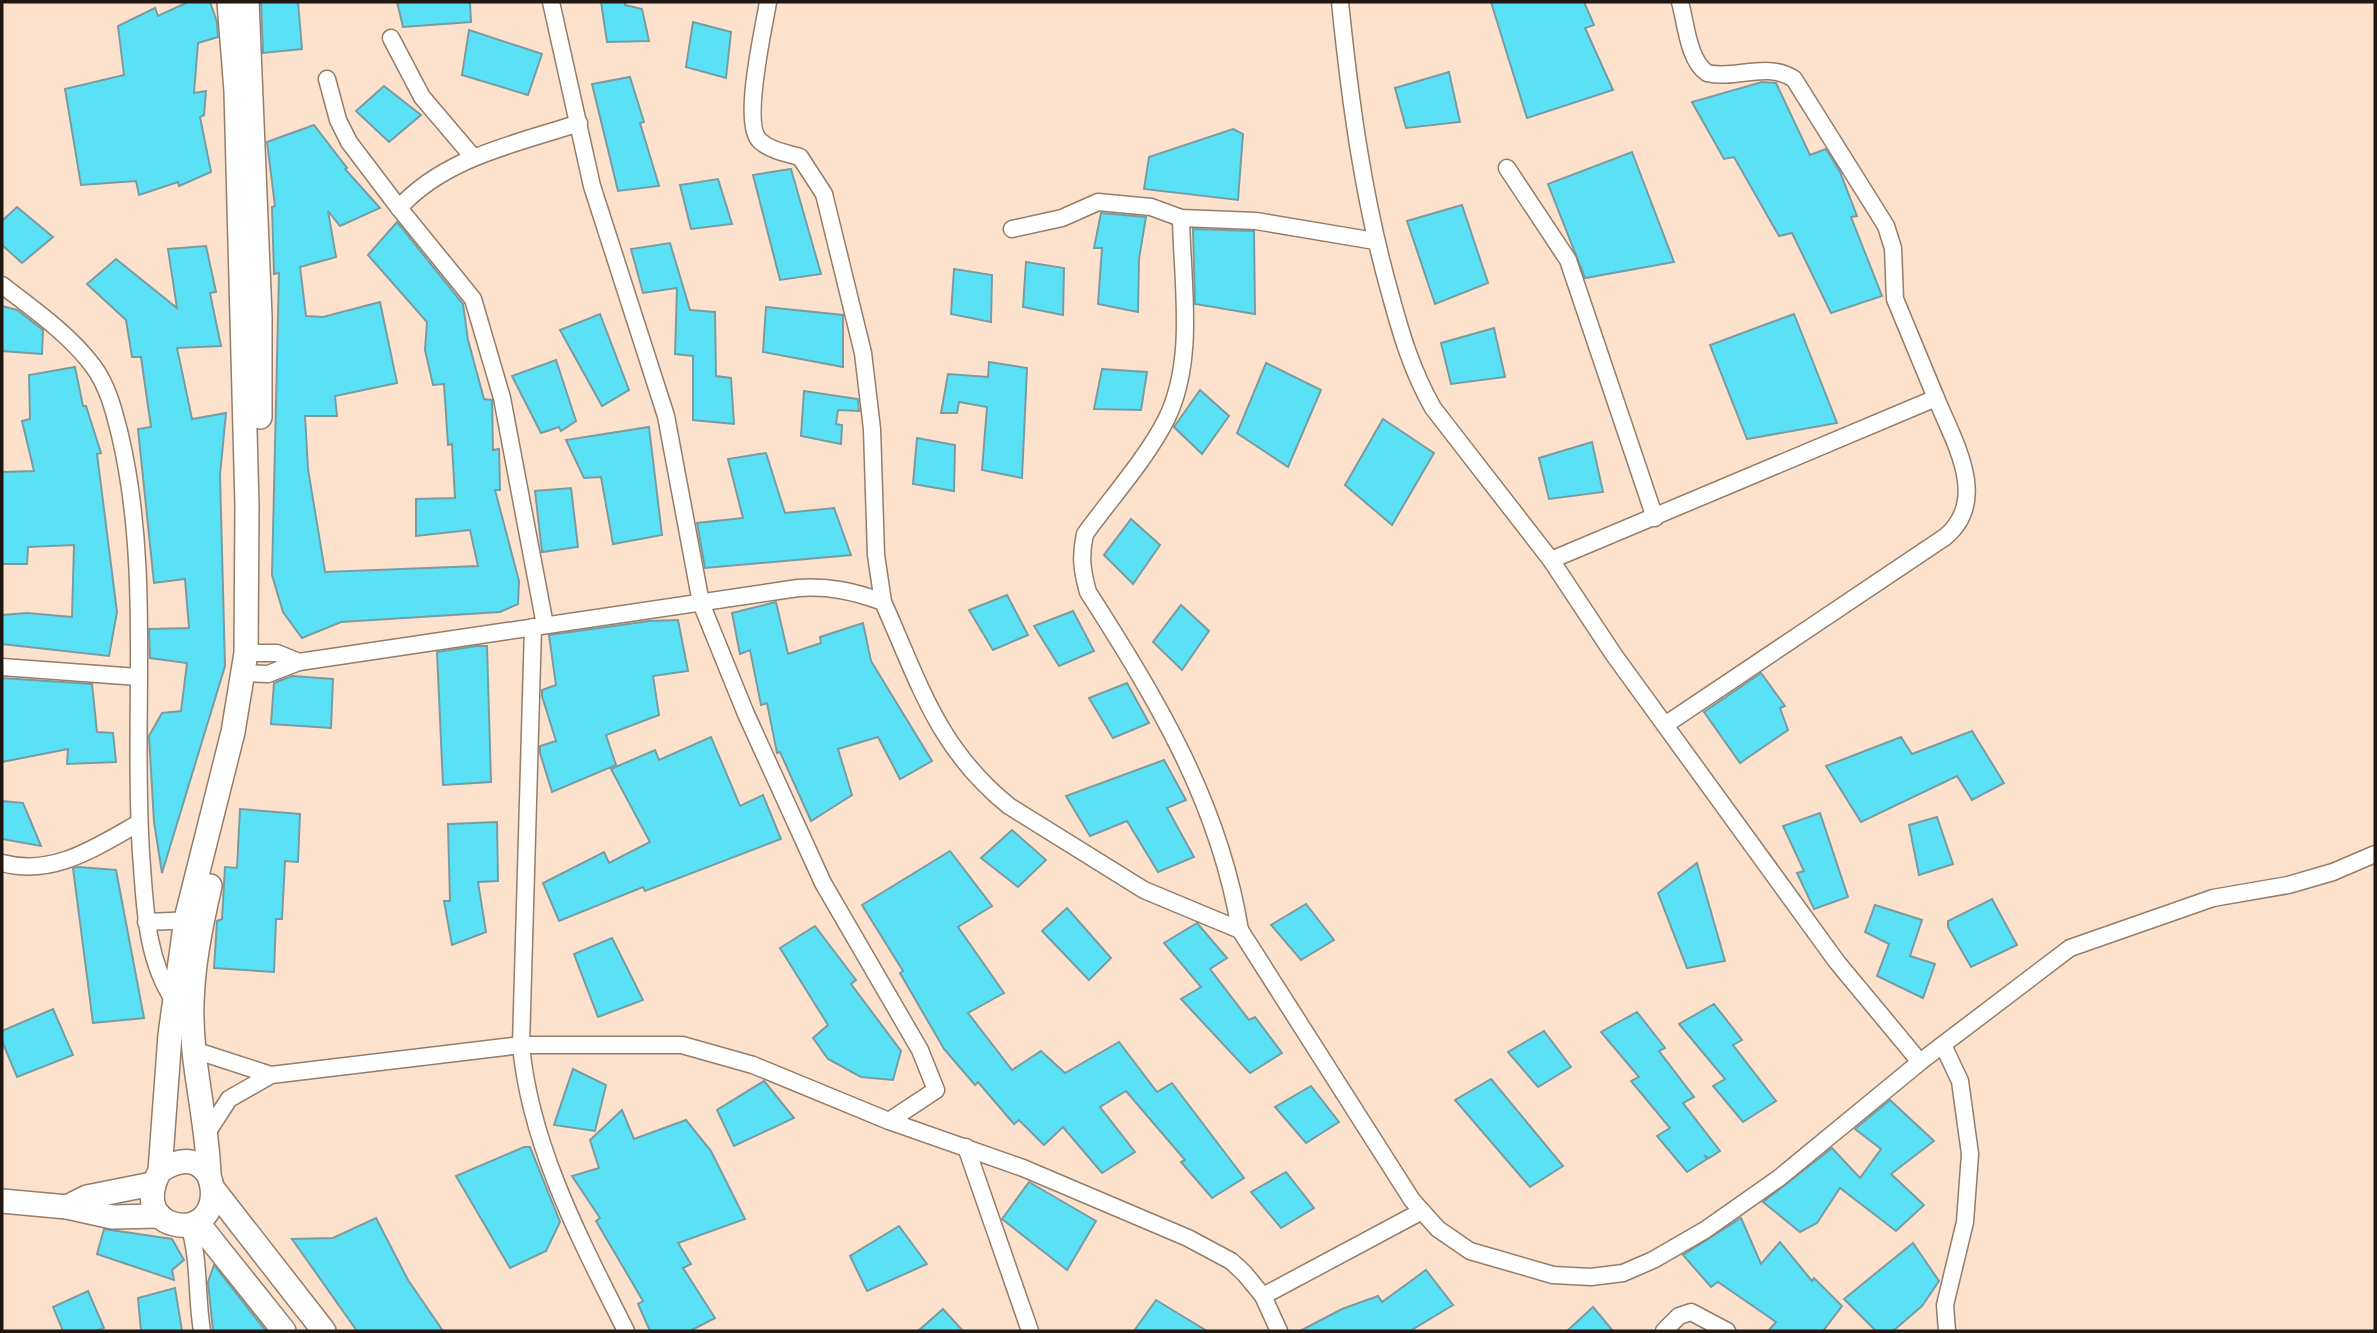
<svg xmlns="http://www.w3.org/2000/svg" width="2377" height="1333" font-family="Arial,sans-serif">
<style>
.building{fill:#5be1f6;stroke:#799ca2;stroke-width:2}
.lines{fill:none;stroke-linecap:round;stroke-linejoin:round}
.street-casing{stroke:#947d6a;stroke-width:19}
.secondary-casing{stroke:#947d6a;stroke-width:26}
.street{stroke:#fff;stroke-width:16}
.secondary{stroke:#fff;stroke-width:23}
</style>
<rect width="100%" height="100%" fill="#fce2cd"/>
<g class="building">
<path d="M188 2H210L217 22 218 37 198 43 194 93 206 91 204 115 200 117 211 172 179 186 178 182 139 195 136 181 81 185 65 89 124 75 118 26 155 8 158 16Z"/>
<path d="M261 2H298L302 49 263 53Z"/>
<path d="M397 2H470L471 22 403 27Z"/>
<path d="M601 2H625V5L642 9 649 41 607 42Z"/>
<path d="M1491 2H1584L1594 25 1585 28 1613 90 1527 118Z"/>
<path d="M693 22 731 32 726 78 686 67Z"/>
<path d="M469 30 542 54 528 95 462 75Z"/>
<path d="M1449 72 1460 122 1406 128 1395 88Z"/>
<path d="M630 77 644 122 640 123 659 186 618 191 592 84Z"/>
<path d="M1762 82 1776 83 1810 155 1826 149 1840 172 1857 216 1851 217 1882 296 1831 313 1792 233 1779 236 1734 157 1724 159 1692 102Z"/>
<path d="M384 86 421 115 389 142 356 111Z"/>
<path d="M314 125 347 168 345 169 380 208 340 226 328 211 336 257 300 267 306 316 323 317 380 302 397 383 335 396 337 416H305L308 469 325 572 478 566 470 530 416 536V499L455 498 452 444 448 445 444 384 433 385 425 350 427 322 368 255 397 222 463 304 468 340 484 399 492 400 493 450 499 449 500 490H495L519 581 518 604 500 612 341 622 302 638 283 612 272 575 279 273 274 274 272 207 275 206 267 142Z"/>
<path d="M1233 129 1243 134 1238 200 1144 189 1149 157Z"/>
<path d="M1632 152 1674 262 1585 278 1548 184Z"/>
<path d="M791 169 821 274 780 280 753 175Z"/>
<path d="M718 179 732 224 691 229 680 185Z"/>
<path d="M1462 205 1488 283 1435 304 1407 221Z"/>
<path d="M17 207 53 237 22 263 2 245V221Z"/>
<path d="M1101 213 1146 217 1139 259 1138 312 1098 304 1102 248H1094Z"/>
<path d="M1193 229 1254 231 1255 314 1195 304Z"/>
<path d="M670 243 690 310 715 312 716 376 731 378 734 424 693 420V356L675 354 677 288 643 293 631 249Z"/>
<path d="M206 246 216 292 210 293 221 346 177 348 192 419 226 413 220 475 225 666 162 873 154 822 149 736 162 713 181 711 187 663 150 658 149 629 189 628 185 579 154 583 138 429 151 427 141 357H132L126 320 87 284 116 259 177 308 168 249Z"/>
<path d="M1026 262 1064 268 1063 315 1023 307Z"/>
<path d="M954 269 992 275 991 322 951 314Z"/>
<path d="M2 306 17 310 43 330 42 354 2 351Z"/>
<path d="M766 307 843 315V367L763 352Z"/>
<path d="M600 314 629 390 602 406 560 330Z"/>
<path d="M1794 314 1837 423 1747 439 1710 345Z"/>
<path d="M1494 328 1505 377 1451 384 1441 343Z"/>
<path d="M556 360 576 421 561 431 559 427 541 433 512 376Z"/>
<path d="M989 362 1027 368 1022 478 982 470 987 407 959 402 957 413H941L948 374 988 377Z"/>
<path d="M1266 363 1321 390 1288 467 1237 433Z"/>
<path d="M75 367 83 406H86L101 453 97 454 117 612 109 656 2 644V615L27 613 72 617 74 545 28 547 27 564H2V472L34 471 22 421 30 419 29 375Z"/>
<path d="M1102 369 1147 372 1141 410 1094 409Z"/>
<path d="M1200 390 1229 416 1202 454 1174 427Z"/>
<path d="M804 391 858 399 859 411 838 410 836 424 842 425 841 444 801 436Z"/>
<path d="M1383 419 1434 453 1392 525 1345 485Z"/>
<path d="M649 427 662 535 613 544 601 477 584 478 566 440Z"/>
<path d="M917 438 955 445 954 491 913 484Z"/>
<path d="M1592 442 1603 492 1549 499 1539 458Z"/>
<path d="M766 453 785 513 834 508 851 555 705 568 697 523 743 518 728 459Z"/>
<path d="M571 488 578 547 542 552 535 491Z"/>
<path d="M1131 519 1160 545 1133 584 1104 555Z"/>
<path d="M1007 595 1028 635 993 650 969 610Z"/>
<path d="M776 602 788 654 821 643 820 637 863 623 871 661 932 761 900 779 878 737 838 749 852 795 811 821 780 752 777 753 767 703 761 705 750 650 740 654 732 613Z"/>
<path d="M1181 605 1209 631 1182 670 1153 642Z"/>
<path d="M1073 611 1094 651 1059 666 1034 626Z"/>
<path d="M678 620 688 671 653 676 659 715 606 735 616 765 552 792 540 753V746L556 741 542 696V690L556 685 549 635 649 621Z"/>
<path d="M477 646H487L491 782 443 785 437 652Z"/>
<path d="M1761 673 1785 706 1780 708 1788 730 1740 763 1704 712Z"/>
<path d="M292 676 333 679 331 728 271 724 274 683Z"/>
<path d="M2 678 92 684 97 732 113 733 116 762 67 764 68 749 2 762Z"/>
<path d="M1127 683 1149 723 1113 738 1089 698Z"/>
<path d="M1972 731 2004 783 1972 800 1957 776 1861 822 1826 766 1901 737 1912 754Z"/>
<path d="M711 737 740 806 763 795 781 839 645 891 643 887 559 921 543 883 604 852 609 863 650 842 611 769 655 750 659 760Z"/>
<path d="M1164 760 1186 800 1167 808 1194 857 1158 872 1127 821 1090 836 1066 796Z"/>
<path d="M2 801 23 803 41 846 2 839Z"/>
<path d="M240 809 300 814 298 862 285 861 282 919H276L274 972 214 968 217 921 222 919 225 867 237 868Z"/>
<path d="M1820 813 1848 897 1814 909 1797 873 1804 871 1783 826Z"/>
<path d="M1937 817 1953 864 1919 875 1909 825Z"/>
<path d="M497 822 498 881 478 882 486 932 452 945 444 901H450L448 824Z"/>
<path d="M1012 830 1046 860 1018 887 981 858Z"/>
<path d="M950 851 992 906 958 927 1004 993 968 1013 1012 1070 1041 1051 1065 1073 1119 1042 1157 1092 1172 1083 1244 1178 1212 1198 1181 1162 1185 1160 1126 1091 1100 1107 1135 1152 1102 1173 1063 1127 1044 1145 1019 1120 1014 1124 978 1082 975 1085 944 1049 900 973 903 971 862 905Z"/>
<path d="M1697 863 1725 961 1687 968 1658 893Z"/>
<path d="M78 867 116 870 144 1018 93 1023 73 868Z"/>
<path d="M1992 899 2017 945 1971 967 1948 927V921Z"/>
<path d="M1306 904 1334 940 1301 960 1271 925Z"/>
<path d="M1875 905 1922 920 1910 956 1935 964 1923 998 1877 976 1889 944 1865 932Z"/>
<path d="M1067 908 1111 958 1089 980 1042 931Z"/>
<path d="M1197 923 1227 958 1210 969 1249 1020 1255 1017 1282 1053 1250 1073 1181 999 1201 987 1164 943Z"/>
<path d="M815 926 856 980 851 984 901 1051 893 1080 861 1077 828 1059 813 1038 828 1025 780 948Z"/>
<path d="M612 938 643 1000 598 1017 574 954Z"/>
<path d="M1714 1004 1742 1040 1733 1045 1776 1101 1743 1122 1713 1086 1725 1079 1679 1024Z"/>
<path d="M53 1009 73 1055 17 1077 2 1041V1031Z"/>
<path d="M1637 1012 1665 1048 1659 1051 1694 1097 1683 1103 1720 1151 1709 1158 1704 1155 1707 1159 1687 1172 1657 1136 1670 1128 1631 1081 1639 1077 1601 1032Z"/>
<path d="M1544 1031 1571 1067 1538 1087 1508 1052Z"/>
<path d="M573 1069 606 1085 595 1131 554 1125Z"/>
<path d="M1491 1079 1563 1166 1530 1187 1455 1100Z"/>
<path d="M764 1081 794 1118 734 1146 717 1110Z"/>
<path d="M1311 1086 1339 1122 1306 1143 1275 1107Z"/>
<path d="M1890 1100 1934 1141 1891 1174 1924 1205 1896 1231 1840 1188 1817 1223 1800 1232 1763 1202 1832 1148 1860 1178 1881 1149 1855 1129Z"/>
<path d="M622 1110 634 1139 686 1120 711 1151 745 1219 678 1243 691 1264 683 1268 715 1318 690 1331H650L638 1304 643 1301 596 1221 600 1218 572 1176 599 1168 590 1140Z"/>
<path d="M524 1147H530L560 1222 546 1251 510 1268 456 1176Z"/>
<path d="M1286 1172 1314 1208 1281 1228 1251 1192Z"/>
<path d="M1029 1182 1096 1221 1067 1270 1002 1219Z"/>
<path d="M376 1218 408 1280 443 1331H357L292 1239 333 1238Z"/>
<path d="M1741 1218 1761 1264 1780 1242 1812 1281 1814 1278 1842 1306 1823 1331H1768L1776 1322 1718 1282 1711 1287 1683 1255Z"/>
<path d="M899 1226 927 1264 867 1291 850 1256Z"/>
<path d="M104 1229 172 1239 184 1260 172 1270 174 1280 97 1254Z"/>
<path d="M1913 1243 1939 1281 1922 1306 1893 1331H1876L1844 1299Z"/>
<path d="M214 1265 266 1331H213L208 1282Z"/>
<path d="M1426 1270 1453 1305 1410 1331H1300L1342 1309 1378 1296 1382 1302Z"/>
<path d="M175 1288 182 1331H141L138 1298Z"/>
<path d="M88 1291 104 1328 95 1331H63L53 1307Z"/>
<path d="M1156 1300 1207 1331H1134Z"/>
<path d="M1593 1307 1613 1331H1567Z"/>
<path d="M943 1309 963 1331H918Z"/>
</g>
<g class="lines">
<g class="street-casing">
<g id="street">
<path d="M551 2 592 186 666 416 701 603 746 714 823 883 920 1050 936 1090 889 1121"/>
<path d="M768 2C764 28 741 124 760 141 771 151 787 153 800 157L824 194 863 353 872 429 876 555 883 602"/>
<path d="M391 38 422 97 473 157"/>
<path d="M327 79 338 120 349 142 399 208 473 299 502 398 545 625"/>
<path d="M1507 168 1568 260 1655 518"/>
<path d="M399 208C445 157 516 144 579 123"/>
<path d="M1181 218C1182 283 1196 360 1166 420 1146 459 1111 498 1085 534 1080 556 1082 571 1088 592 1157 700 1219 802 1240 930"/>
<path d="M1012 229 1062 218 1098 202 1151 207 1181 218 1256 221 1375 241"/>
<path d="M2 285C33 309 69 334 93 366 108 386 114 411 120 435 152 571 132 714 141 853 145 904 145 957 174 1001L179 1002"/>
<path d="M1551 560 1936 398 1895 299 1893 248 1886 226 1794 79C1767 61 1736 80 1707 73 1688 60 1686 23 1680 2"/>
<path d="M533 627 521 1045C530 1146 581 1241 626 1331"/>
<path d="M246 653H277L299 662"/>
<path d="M2 667 138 677"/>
<path d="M244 673 268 674 299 662 798 588C829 586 853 591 883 602 919 682 937 748 1009 806L1144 890 1240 930 1412 1200 1438 1229 1470 1251 1553 1275 1591 1277 1623 1273 1653 1260 1705 1230 1779 1178 1920 1062 1837 962 1614 655 1551 560 1433 408C1412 371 1401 334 1390 293 1363 198 1350 100 1340 2"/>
<path d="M1665 725 1945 537C1990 500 1954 442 1936 398"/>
<path d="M2 863C53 877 96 847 139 823"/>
<path d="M146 922 196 920"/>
<path d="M1943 1045 1960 1081 1970 1154 1965 1222 1945 1305 1947 1331"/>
<path d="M194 1050 271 1075"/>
<path d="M1920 1062 2070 948 2213 898 2288 885 2333 872 2375 854"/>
<path d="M207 1133 229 1099 271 1075 521 1045H682L753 1065 889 1121 1023 1168 1188 1238 1231 1261 1244 1273 1263 1296 1279 1331"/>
<path d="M966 1147 1030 1331"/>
<path d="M189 1225C200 1261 196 1295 202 1331"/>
<path d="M1263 1296 1422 1211"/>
<path d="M1664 1331 1679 1316 1691 1312 1727 1331"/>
</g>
</g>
<g class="secondary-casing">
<g id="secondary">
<path d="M247 2 260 316V417"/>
<path d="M160 1171C223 1130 231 1238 174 1224 147 1217 149 1190 160 1171L170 1035 186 919 233 732 246 653 247 506 236 91 229 2"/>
<path d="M209 1174C207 1117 190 1061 192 1003 193 964 201 925 210 886"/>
<path d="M214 1190 324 1331"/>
<path d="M2 1201 67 1207 112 1217 160 1216"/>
<path d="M67 1207 87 1197 152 1184"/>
<path d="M197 1222 284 1331"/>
</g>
</g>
<use href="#street" class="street"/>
<use href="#secondary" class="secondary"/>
</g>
<rect width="2377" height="1333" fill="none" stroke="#201710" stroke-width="7"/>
</svg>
